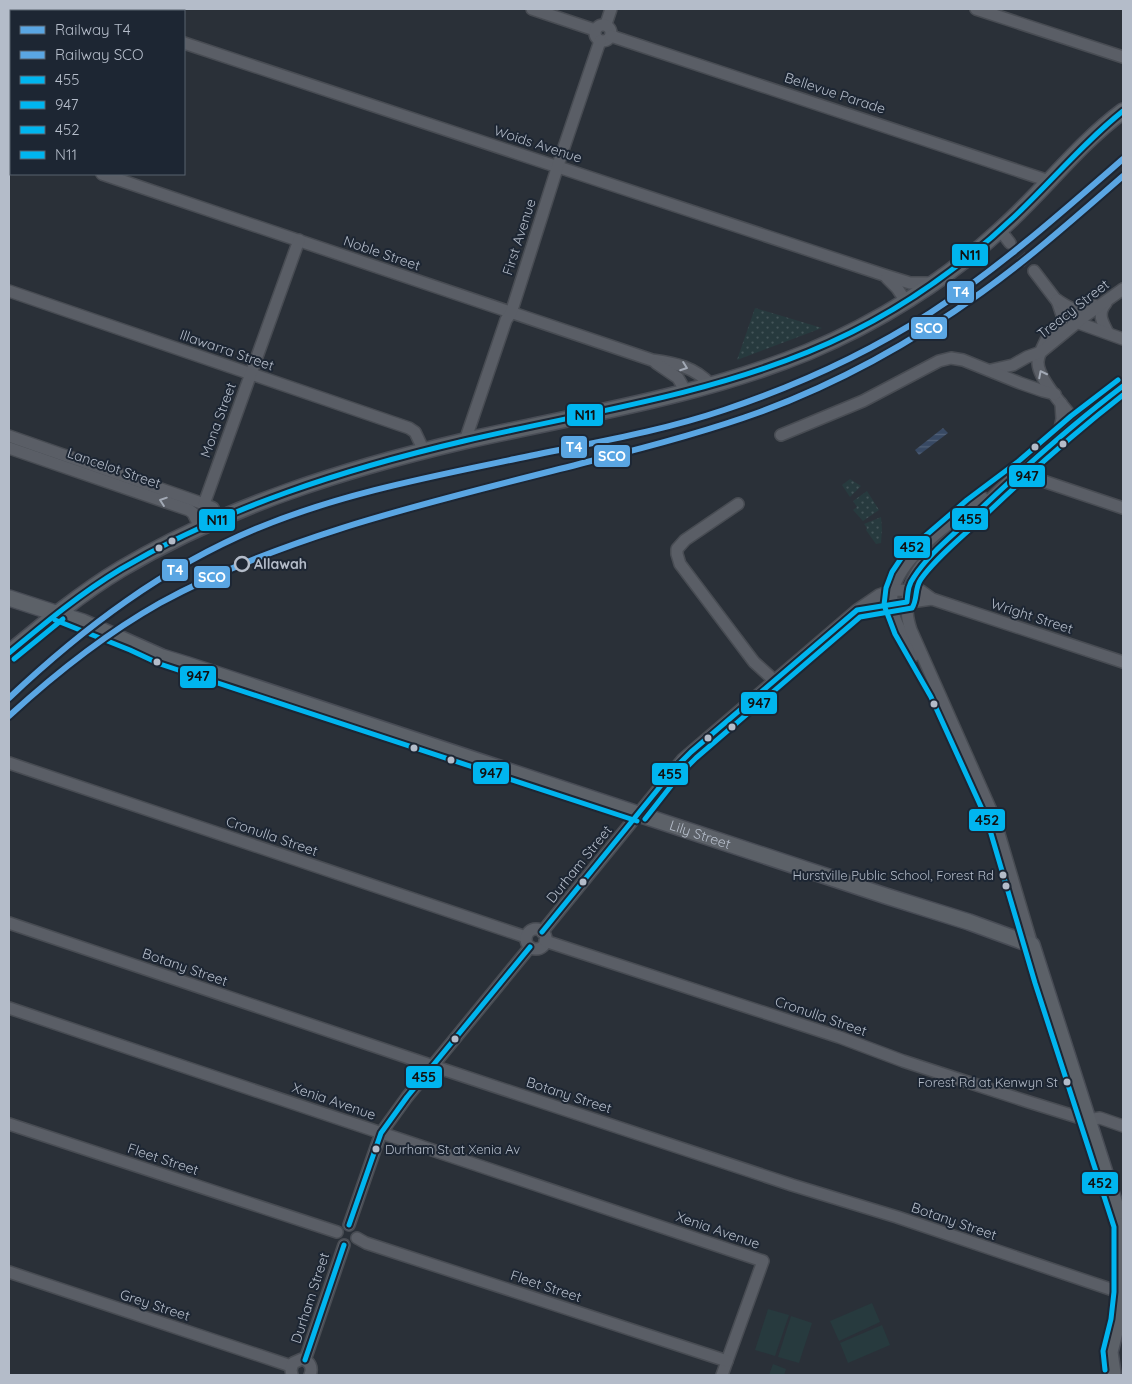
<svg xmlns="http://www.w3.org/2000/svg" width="1132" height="1384" font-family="Quicksand,sans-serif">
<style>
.grass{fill:url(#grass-dots)}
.park{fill:url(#park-tufts)}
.pitch{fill:#273a3e}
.water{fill:url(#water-rules)}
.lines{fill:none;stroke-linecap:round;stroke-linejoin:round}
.minor-tunnel{stroke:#3f454e;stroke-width:11;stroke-dasharray:11 5.5;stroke-linecap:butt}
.minor-casing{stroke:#484c53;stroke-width:14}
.major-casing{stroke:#484c55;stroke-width:18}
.minor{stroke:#5a5e66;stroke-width:11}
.major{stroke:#5c6168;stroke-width:15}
.bus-1-casing{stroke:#1d2633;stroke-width:9}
.bus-2-casing{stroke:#1d2633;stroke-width:9}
.bus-3-casing{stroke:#1d2633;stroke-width:9}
.bus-4-casing{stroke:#1d2633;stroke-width:9}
.bus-1{stroke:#00b5ef;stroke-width:5}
.bus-2{stroke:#00b5ef;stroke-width:5}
.bus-3{stroke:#00b5ef;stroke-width:5}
.bus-4{stroke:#00b5ef;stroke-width:5}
.rail-1-casing{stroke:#1d2633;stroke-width:10}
.rail-2-casing{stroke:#1d2633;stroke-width:10}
.rail-1{stroke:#5aa6e3;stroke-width:6}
.rail-2{stroke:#5aa6e3;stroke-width:6}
.oneway{stroke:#a2a9b5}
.bus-dot{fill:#b4bcc9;stroke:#1d2633;stroke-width:2}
.stop-dot{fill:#1d2633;stroke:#b4bcc9;stroke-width:2.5}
.labels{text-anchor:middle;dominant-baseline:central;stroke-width:4;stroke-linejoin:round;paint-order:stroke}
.bus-label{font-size:13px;fill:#b4bcc9;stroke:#1d2633;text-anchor:end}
.street-label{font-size:14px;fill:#b4bcc9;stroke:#1d2633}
.stop-label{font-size:14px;font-weight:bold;fill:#b4bcc9;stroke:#1d2633;text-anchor:start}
.line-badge{stroke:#1d2633;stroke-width:2}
.badge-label{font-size:14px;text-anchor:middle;font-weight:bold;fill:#fff}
.pale-badge-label{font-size:14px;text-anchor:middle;font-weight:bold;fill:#111}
</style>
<defs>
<pattern id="grass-dots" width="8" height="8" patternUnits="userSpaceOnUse" patternTransform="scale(1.25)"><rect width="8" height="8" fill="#273a3e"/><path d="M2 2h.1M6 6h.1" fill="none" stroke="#445559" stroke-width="1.8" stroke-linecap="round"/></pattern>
<pattern id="park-tufts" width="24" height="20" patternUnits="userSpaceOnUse" patternTransform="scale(1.25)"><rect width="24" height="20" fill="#273a3e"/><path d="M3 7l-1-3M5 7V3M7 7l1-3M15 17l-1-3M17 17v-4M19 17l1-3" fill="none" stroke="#445559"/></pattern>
<pattern id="water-rules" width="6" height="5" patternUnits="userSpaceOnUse" patternTransform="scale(1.25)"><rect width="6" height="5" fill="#384963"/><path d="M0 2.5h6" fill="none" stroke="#526178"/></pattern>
</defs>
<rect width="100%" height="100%" fill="#2a3038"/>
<g class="grass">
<path d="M755 308 822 328 737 360Z"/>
<path d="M850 479 861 486 850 497 842 485Z"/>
<path d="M867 491 879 510 863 521 853 510 857 507 853 501Z"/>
<path d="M881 517 882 529 881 543 876 544 866 530 867 528 864 524Z"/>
</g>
<path class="park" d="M9 9H39L46 11H11V57L9 56Z"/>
<g class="pitch">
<path d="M872 1303 880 1322 839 1341 830 1321Z"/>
<path d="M768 1309 789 1315 775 1356 755 1350Z"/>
<path d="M791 1316 812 1323 799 1363 778 1357Z"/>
<path d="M882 1325 890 1345 848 1363 840 1343Z"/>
<path d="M773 1364 786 1369 784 1375H769Z"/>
</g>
<path class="water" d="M943 428 948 433 919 455 915 450Z"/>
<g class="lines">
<path class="minor-tunnel" d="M1010 243 1034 271"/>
<g class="minor-casing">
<g id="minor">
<path d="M81 9 89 11"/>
<path d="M532 9 595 30"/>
<path d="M976 9 1123 57"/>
<path d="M606 24 611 9"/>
<circle cx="603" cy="33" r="8"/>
<path d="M611 36 1049 181"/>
<path d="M184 43 884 275 910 283H932"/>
<path d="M9 142 11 143"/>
<path d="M102 174 652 360C675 363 695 367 711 385"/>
<path d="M1000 230 1010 243"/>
<path d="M1034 271 1060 305"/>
<path d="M887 278 897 288 905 300"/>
<path d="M9 291 409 428 415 432 424 451"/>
<path d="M1057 300 1063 318C1060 329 1051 331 1046 340 1043 346 1038 356 1038 362 1037 378 1066 409 1076 422"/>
<path d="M1057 300C1073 310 1076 313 1094 305"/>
<path d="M1106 303C1097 313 1102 322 1108 333"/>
<path d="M1073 321 1123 339"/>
<path d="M656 363 678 378 686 392"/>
<path d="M991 370 1013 365 1027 357 1041 352 1085 316 1123 289"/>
<path d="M781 435 863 401 939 361 951 358 963 360 1020 383 1043 391 1055 394"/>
<path d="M9 436 204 504"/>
<path d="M1058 438 1062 419 1061 403"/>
<path d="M465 441 506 320 511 313 560 159 600 41"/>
<path d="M9 448 189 510 193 513 200 527"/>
<path d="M1025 466 1030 473 1043 481 1123 508"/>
<path d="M738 504 685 540 677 549V554L680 564 754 662 775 681"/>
<path d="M218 520 213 508 204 504 299 240"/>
<path d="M862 609 932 599"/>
<path d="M915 655C906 639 894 624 892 606 886 564 954 520 983 498"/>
<path d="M9 763 526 937"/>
<path d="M9 923 433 1066 792 1185 897 1217 1122 1293"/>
<circle cx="536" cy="939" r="10"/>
<path d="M542 932 683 759 857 610 879 595 893 590 921 591 932 599 1123 662"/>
<path d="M545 941 839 1037 903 1061 1029 1102 1087 1120 1100 1118 1123 1126"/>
<path d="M1032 945 994 817 911 630C903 607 907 585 921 566L1025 466 1076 422 1123 386"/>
<path d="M9 1008 763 1261 722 1375"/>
<path d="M9 1124 337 1232"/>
<path d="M349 1225 381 1133 407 1097 530 947"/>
<path d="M357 1238 366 1243 727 1361"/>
<path d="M9 1272 291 1366"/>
<path d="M305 1360 344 1245"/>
<path d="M292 1375 291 1370 293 1363 302 1359C310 1361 313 1368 310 1375"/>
</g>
</g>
<g class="major-casing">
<g id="major">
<path id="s1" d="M9 598 83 622 162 657 188 665 886 896 969 922 1032 945 1123 1229"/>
<path d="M9 653C45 623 81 593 121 569 227 506 345 469 464 441 579 415 698 397 808 352 877 323 945 281 1000 230 1043 192 1077 145 1123 111"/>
<path d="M1113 1373 1110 1352 1118 1320 1122 1293V1226"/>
</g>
</g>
<use href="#minor" class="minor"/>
<use href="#major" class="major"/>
<g class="bus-1-casing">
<g id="bus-1">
<path d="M542 932 676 767 691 752 857 610 907 602C908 592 908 585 914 577 928 555 951 537 970 519 1019 472 1069 427 1123 386"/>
<path d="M349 1225 381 1133 407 1097 530 947"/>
<path d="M305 1360 344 1245"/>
</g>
</g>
<g class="bus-2-casing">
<g id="bus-2">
<path d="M55 620 130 650 160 664 637 821"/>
<path d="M14 659 63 619"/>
<path d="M645 819 682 772 696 758 860 617 912 608C918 599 914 589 921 579 937 557 960 539 980 520 1026 476 1073 434 1123 395"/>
</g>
</g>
<g class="bus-3-casing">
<path id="bus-3" d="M1105 1370 1103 1351 1111 1319 1114 1292V1227L1035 983 987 820 931 697 895 634 884 605 886 588 892 572 902 557 917 543 967 500 1020 460 1071 416 1118 380"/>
</g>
<g class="bus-4-casing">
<path id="bus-4" d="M9 653C45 623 81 593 121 569 226 507 345 469 464 441 579 414 698 397 808 352 884 321 954 274 1014 217 1051 182 1083 143 1123 111"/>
</g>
<use href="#bus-1" class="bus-1"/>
<use href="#bus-2" class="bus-2"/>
<use href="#bus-3" class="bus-3"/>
<use href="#bus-4" class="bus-4"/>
<g class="rail-1-casing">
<path id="rail-1" d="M9 698C83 628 164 567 258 528 340 494 429 477 515 459 585 444 656 433 724 410 796 386 866 354 930 313 999 268 1061 213 1123 159"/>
</g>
<g class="rail-2-casing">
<path id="rail-2" d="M9 716C56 673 105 634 160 603 290 532 448 498 591 461 648 447 705 432 760 412 839 383 914 341 982 292 1031 257 1077 216 1123 176"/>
</g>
<use href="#rail-1" class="rail-1"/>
<use href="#rail-2" class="rail-2"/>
</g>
<defs><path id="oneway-chevron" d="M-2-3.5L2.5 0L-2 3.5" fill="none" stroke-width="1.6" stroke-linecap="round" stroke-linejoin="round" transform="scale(1.25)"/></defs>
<g class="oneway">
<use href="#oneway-chevron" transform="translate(684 367) rotate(20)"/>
<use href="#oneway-chevron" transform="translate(1042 374) rotate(-117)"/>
<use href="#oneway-chevron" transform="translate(163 501) rotate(-161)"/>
</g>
<g class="bus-dot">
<circle cx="1063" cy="444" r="4.5"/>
<circle cx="1035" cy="447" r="4.5"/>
<circle cx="172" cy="541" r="4.5"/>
<circle cx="159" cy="548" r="4.5"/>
<circle cx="157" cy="662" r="4.5"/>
<circle cx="934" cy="704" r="4.5"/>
<circle cx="732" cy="727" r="4.5"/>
<circle cx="708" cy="738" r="4.5"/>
<circle cx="414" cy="748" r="4.5"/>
<circle cx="451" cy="760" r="4.5"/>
<circle cx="1003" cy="875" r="4.5"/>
<circle cx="583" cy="882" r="4.5"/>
<circle cx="1006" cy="886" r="4.5"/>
<circle cx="455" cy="1039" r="4.5"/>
<circle cx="1067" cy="1082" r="4.5"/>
<circle cx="376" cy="1149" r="4.5"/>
</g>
<circle class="stop-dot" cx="242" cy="564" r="7"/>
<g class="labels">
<g class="bus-label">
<text x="994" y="875">Hurstville Public School, Forest Rd</text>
<text x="1058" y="1082">Forest Rd at Kenwyn St</text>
<text x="385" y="1149" text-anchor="start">Durham St at Xenia Av</text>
</g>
<g class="street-label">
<text transform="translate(835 93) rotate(18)">Bellevue Parade</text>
<text transform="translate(538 144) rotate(18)">Woids Avenue</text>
<text transform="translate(519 237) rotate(-72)">First Avenue</text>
<text transform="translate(382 253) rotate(19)">Noble Street</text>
<text transform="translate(1073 309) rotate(-38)">Treacy Street</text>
<text transform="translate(227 350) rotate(19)">Illawarra Street</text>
<text transform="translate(218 420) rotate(-70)">Mona Street</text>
<text transform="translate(114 468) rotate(19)">Lancelot Street</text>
<text transform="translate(1032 616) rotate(18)">Wright Street</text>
<text stroke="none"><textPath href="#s1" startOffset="731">Lily Street</textPath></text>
<text transform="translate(272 836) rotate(19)">Cronulla Street</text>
<text transform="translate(579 864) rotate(-51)">Durham Street</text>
<text transform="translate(185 967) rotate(19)">Botany Street</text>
<text transform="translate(821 1016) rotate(19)">Cronulla Street</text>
<text transform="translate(569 1095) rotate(18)">Botany Street</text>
<text transform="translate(334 1101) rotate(19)">Xenia Avenue</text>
<text transform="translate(163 1159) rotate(18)">Fleet Street</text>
<text transform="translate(954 1221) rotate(19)">Botany Street</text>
<text transform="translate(718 1230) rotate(19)">Xenia Avenue</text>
<text transform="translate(546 1286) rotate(18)">Fleet Street</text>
<text transform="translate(310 1298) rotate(-72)">Durham Street</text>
<text transform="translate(155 1305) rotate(18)">Grey Street</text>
</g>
<g class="stop-label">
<text x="254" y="564">Allawah</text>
</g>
</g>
<g class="line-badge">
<rect x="951" y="243" width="38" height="24" rx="5" fill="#00b5ef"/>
<rect x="946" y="280" width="29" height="24" rx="5" fill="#5aa6e3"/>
<rect x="910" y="316" width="38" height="24" rx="5" fill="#5aa6e3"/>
<rect x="566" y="403" width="38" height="24" rx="5" fill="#00b5ef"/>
<rect x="560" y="435" width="28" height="24" rx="5" fill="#5aa6e3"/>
<rect x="593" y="444" width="38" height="24" rx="5" fill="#5aa6e3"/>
<rect x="1008" y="464" width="38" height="24" rx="5" fill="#00b5ef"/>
<rect x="951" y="507" width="38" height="24" rx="5" fill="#00b5ef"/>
<rect x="198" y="508" width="38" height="24" rx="5" fill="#00b5ef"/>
<rect x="893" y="535" width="38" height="24" rx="5" fill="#00b5ef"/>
<rect x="161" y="558" width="28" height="24" rx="5" fill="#5aa6e3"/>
<rect x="193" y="565" width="38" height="24" rx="5" fill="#5aa6e3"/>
<rect x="179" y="665" width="38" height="24" rx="5" fill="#00b5ef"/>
<rect x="740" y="691" width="38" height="24" rx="5" fill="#00b5ef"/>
<rect x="472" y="761" width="38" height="24" rx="5" fill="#00b5ef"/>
<rect x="651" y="762" width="38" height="24" rx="5" fill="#00b5ef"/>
<rect x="968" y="808" width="38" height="24" rx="5" fill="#00b5ef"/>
<rect x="405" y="1065" width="38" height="24" rx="5" fill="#00b5ef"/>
<rect x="1081" y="1171" width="38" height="24" rx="5" fill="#00b5ef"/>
</g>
<g class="badge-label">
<text x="961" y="297">T4</text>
<text x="929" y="333">SCO</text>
<text x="574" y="452">T4</text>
<text x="612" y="461">SCO</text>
<text x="175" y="575">T4</text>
<text x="212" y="582">SCO</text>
</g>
<g class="pale-badge-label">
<text x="970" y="260">N11</text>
<text x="585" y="420">N11</text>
<text x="1027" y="481">947</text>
<text x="970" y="524">455</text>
<text x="217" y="525">N11</text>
<text x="912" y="552">452</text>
<text x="198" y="681">947</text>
<text x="759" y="708">947</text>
<text x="491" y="778">947</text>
<text x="670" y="779">455</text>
<text x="987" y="825">452</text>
<text x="424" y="1082">455</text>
<text x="1100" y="1188">452</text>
</g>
<rect width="1132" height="1384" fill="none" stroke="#b4bcc9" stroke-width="20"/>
<rect x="10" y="10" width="175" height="165" fill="#1d2633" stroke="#59626f"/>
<rect x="20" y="26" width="25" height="8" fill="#5aa6e3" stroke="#59626f"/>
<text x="55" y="35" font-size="15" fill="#b4bcc9">Railway T4</text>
<rect x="20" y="51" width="25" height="8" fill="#5aa6e3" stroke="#59626f"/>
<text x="55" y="60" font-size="15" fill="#b4bcc9">Railway SCO</text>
<rect x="20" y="76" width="25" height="8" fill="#00b5ef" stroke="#59626f"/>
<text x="55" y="85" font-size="15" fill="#b4bcc9">455</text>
<rect x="20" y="101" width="25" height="8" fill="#00b5ef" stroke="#59626f"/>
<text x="55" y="110" font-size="15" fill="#b4bcc9">947</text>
<rect x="20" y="126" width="25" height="8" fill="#00b5ef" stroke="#59626f"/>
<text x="55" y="135" font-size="15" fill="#b4bcc9">452</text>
<rect x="20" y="151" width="25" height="8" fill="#00b5ef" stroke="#59626f"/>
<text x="55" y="160" font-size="15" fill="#b4bcc9">N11</text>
</svg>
